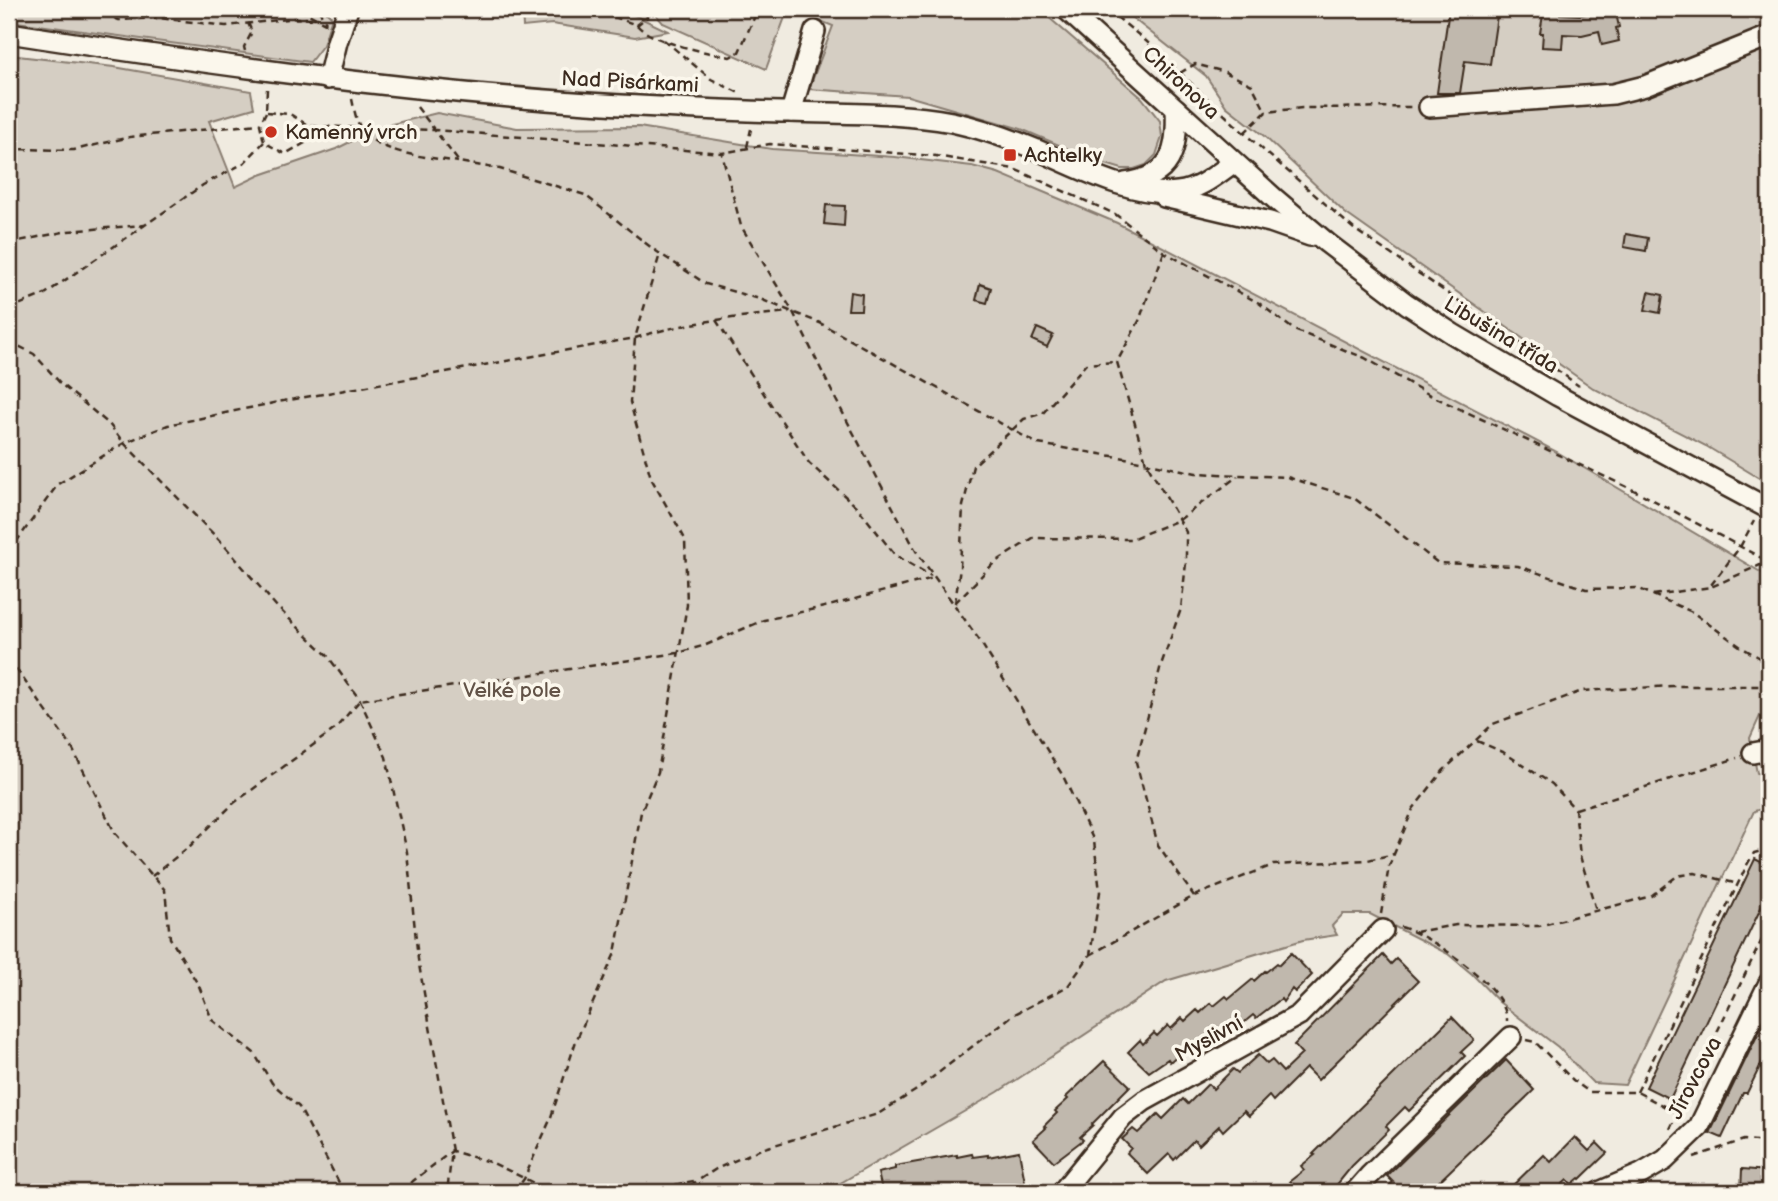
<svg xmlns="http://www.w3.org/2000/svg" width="1778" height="1201" font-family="'Balsamiq Sans',sans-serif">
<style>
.green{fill:#d5cec3;stroke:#887c70;stroke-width:2}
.building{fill:#c0b8ad;stroke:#3b2a1e;stroke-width:2}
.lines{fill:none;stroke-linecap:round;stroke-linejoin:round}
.minor-casing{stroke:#3b2a1e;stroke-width:24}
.path{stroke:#3b2a1e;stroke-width:2.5;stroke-dasharray:7 5;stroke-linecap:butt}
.minor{stroke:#fbf7ec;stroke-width:19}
.poi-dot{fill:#c8321e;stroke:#fbf7ec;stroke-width:2.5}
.labels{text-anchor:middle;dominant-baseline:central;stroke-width:7;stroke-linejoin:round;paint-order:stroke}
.street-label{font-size:21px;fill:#3b2a1e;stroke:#fbf7ec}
.poi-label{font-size:21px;fill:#3b2a1e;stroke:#fbf7ec;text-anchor:start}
.park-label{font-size:21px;fill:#625347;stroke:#fbf7ec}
</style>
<rect width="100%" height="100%" fill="#f0ebe0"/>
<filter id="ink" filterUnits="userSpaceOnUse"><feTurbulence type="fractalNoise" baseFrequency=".0143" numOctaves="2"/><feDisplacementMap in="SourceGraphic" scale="14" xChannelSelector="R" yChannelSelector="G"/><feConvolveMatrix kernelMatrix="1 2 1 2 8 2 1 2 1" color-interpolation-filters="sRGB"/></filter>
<g filter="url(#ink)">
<g class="green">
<path d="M9 9H324L332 17 323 45 310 62 9 21Z"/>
<path d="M522 9H637L632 14 668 31 635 37 552 24 523 27Z"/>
<path d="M651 9H788L766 69 663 23Z"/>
<path d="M791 9H1039L1142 98 1160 121 1162 137 1156 155 1146 165 1134 169H1122L1099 162 1021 129 908 96 809 89 833 26Z"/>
<path d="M1121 9H1769V484L1706 446 1593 388 1345 213 1264 136 1226 106 1206 76Z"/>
<path d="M9 55 114 67 251 91 254 108 209 121 235 187 260 175 336 149 380 127 437 113 517 128 639 127 772 149 895 157 972 166 998 173 1117 223 1557 452 1769 577V713L1760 716 1750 738 1757 773 1769 775V807L1754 811 1625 1085 1593 1083 1558 1047 1499 1002 1472 974 1448 954 1370 914H1343L1332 926 1337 935 1303 940 1166 981 998 1092 830 1189H799L781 1192H9Z"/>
</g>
<g class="building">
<path d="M1449 9H1498L1490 64 1465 61 1460 93H1437Z"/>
<path d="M1544 9H1560V14L1580 15 1615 9 1619 27 1616 28 1619 41 1602 45 1599 31 1582 35 1563 34 1562 48 1542 47 1543 33H1540Z"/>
<path d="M826 205 845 206 844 226 824 224Z"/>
<path d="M1626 234 1648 238 1646 251 1624 247Z"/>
<path d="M980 284 991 288 987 303 976 300Z"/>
<path d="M850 292 862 294 861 310H848Z"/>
<path d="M1649 292 1663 295 1660 313 1645 310Z"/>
<path d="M1037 328 1053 335 1047 347 1032 340Z"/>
<path d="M1755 859 1769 866V891L1670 1099 1646 1087Z"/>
<path d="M1291 953 1312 975 1295 992 1292 989 1283 1002 1281 999 1256 1018 1253 1015 1241 1025 1240 1023 1228 1033 1225 1030 1213 1039 1210 1036 1198 1047 1196 1044 1184 1054 1182 1051 1170 1062 1168 1059 1149 1072 1128 1052 1140 1040 1143 1044 1154 1033 1157 1036 1168 1025 1171 1029 1182 1018 1185 1021 1197 1010 1200 1013 1211 1003 1214 1006 1226 996 1229 999 1253 979 1254 981 1265 971 1266 972 1277 963 1279 965Z"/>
<path d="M1383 955 1391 964 1396 959 1418 981 1318 1080 1306 1068 1273 1101 1269 1096 1249 1116 1244 1111 1223 1131 1219 1126 1199 1145 1194 1140 1174 1160 1169 1154 1148 1174 1127 1153 1131 1148 1122 1139 1133 1129 1138 1133 1158 1114 1163 1119 1183 1099 1188 1104 1208 1084 1213 1089 1233 1069 1238 1073 1258 1055 1267 1064 1272 1060 1283 1072 1302 1054 1294 1045Z"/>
<path d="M1769 1011V1048L1747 1093H1743L1722 1138 1710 1133Z"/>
<path d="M1452 1017 1474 1040 1461 1052 1465 1056 1409 1111 1405 1107 1386 1126 1389 1130 1352 1166 1331 1192H1287L1294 1185 1290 1181 1304 1170 1301 1166 1315 1155 1313 1154Z"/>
<path d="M1506 1060 1534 1090 1428 1192H1395L1389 1186 1393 1182 1387 1176Z"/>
<path d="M1104 1061 1130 1086 1092 1124 1093 1125 1080 1137 1083 1140 1054 1162 1033 1140 1046 1128 1044 1126 1057 1113 1055 1111 1068 1099 1066 1097Z"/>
<path d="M1575 1137 1589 1151 1597 1143 1607 1153 1580 1179 1579 1178 1572 1184 1567 1180 1554 1192H1506L1544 1155 1551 1162Z"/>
<path d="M1019 1151 1025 1182 994 1188 970 1189V1187L939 1192V1190L931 1192 930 1188 913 1192H884L882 1190 878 1173 895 1169V1166L957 1155V1157L972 1154 973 1157 988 1155V1157Z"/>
<path d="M1742 1169 1769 1171V1192H1741Z"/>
</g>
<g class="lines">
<g class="minor-casing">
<g id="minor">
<path d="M1066 9 1274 198 1327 243 1407 304 1453 334 1558 396 1769 509"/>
<path d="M9 33C201 63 394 90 588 103 655 107 722 111 789 112 843 114 898 112 952 122 980 128 1008 138 1035 149 1075 166 1134 198 1178 192 1200 189 1216 175 1233 163"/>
<path d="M328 79 337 42 348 9"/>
<path d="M1429 107 1613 94 1645 86 1769 36"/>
<path d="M791 112 815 31"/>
<path d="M1125 183C1172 177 1178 151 1176 109"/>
<path d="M1164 197 1270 222 1310 236"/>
<path d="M1753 753 1769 750"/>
<path d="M1062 1192 1123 1117 1144 1101 1299 1015 1383 930"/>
<path d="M1355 1192 1370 1175 1511 1037"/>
<path d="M1599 1192 1641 1174 1665 1160 1699 1127 1769 983"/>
</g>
</g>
<g class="path">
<path d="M92 9 119 20 159 18 226 26 296 18 318 19"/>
<path d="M299 9 327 24"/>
<path d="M318 9 326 22"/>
<path d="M591 9 637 25 647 17 646 9"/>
<path d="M1107 9 1146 41 1244 133 1354 229 1513 338 1579 386"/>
<path d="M637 25C652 43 706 52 730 57L739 52 758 9"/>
<path d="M664 40 711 79 739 93"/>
<path d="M245 51 244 47 252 32 248 23"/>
<path d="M1180 73 1195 64 1225 72 1252 85 1266 112"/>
<path d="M267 89 266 112 290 114 309 126 434 130 722 153 770 144 936 156 1014 169 1115 214 1164 252 1259 303 1294 330 1365 358 1430 395 1640 493 1769 562"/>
<path d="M352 99C354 108 356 122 362 130 383 156 427 156 458 162"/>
<path d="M417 107 459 162 500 169 585 195 653 249 706 284 760 299 820 323 1038 444 1125 458 1196 473 1287 477 1354 498 1438 563 1518 566 1586 589 1637 588 1692 612 1741 647 1769 663"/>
<path d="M266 112 260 124 264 142 285 154 305 143 309 127"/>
<path d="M1244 133 1266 112 1302 108 1414 107"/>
<path d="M747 147 751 129"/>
<path d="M9 149 74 150 130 137 260 124"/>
<path d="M9 243 68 231 145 225"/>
<path d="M1164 252 1139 321 1117 362 1146 462 1186 532V563L1181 609 1161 665 1136 762 1158 845 1194 896"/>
<path d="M9 309 45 294 203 185 244 163 264 142"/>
<path d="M716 320 809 463 858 508 895 555 931 576"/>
<path d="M9 341 34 354 62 385 109 424 124 443 224 545 277 607 327 655 360 700 386 757 407 852 418 959 452 1151 447 1192"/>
<path d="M9 552 58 484 124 443 168 425 278 402 635 338C685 322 737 317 789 312"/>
<path d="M1711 585 1740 547 1754 521"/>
<path d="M1653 595 1711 587 1767 562"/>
<path d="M955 603 994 563 1033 538 1131 539 1179 520 1238 476"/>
<path d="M955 603 960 568 963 506 973 466 1024 419 1043 413 1086 364 1117 362"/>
<path d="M9 659 71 746 115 833 165 890 170 938 199 986 212 1020 254 1053 272 1083 299 1107 344 1192"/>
<path d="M1477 741 1503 752 1552 784 1575 809 1580 856 1596 910"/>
<path d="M1576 809 1737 758"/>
<path d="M152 876 190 846 234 803 335 729 360 700 678 653 706 645 764 620 829 606 933 578"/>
<path d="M1381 914 1389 866 1413 809 1443 771 1493 724 1582 691 1673 686H1769"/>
<path d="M1401 927C1430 935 1508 988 1507 1021"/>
<path d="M1415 932 1456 925 1539 926 1651 896 1677 876 1695 873 1738 884"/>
<path d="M1090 955 1194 896 1273 865 1368 860 1394 854"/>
<path d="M1526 1040 1535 1042 1573 1080 1589 1092H1637L1679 1114"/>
<path d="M1637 1092 1748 863 1754 853 1769 849"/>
<path d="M1670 1129 1769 925"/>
<path d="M1694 1157 1744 1140 1769 1142"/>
<path d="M403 1192 413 1181 452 1151 493 1163 552 1192"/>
<path d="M514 1192 524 1179 550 1120 576 1041 615 953 641 812 658 772 687 605 685 539 651 478 630 402 635 338 660 254"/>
<path d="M640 1192 698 1180"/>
<path d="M680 1192 716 1169 761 1149 878 1114 915 1091 1013 1015 1068 986 1090 955 1100 892 1094 841 1063 776 980 641 916 551 835 398 793 312 741 226 722 154"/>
</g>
<use href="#minor" class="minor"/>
</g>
</g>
<g class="poi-dot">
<circle cx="271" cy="132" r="7"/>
<rect x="1003" y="148" width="14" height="14" rx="3.5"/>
</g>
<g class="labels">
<g class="street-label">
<text transform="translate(630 82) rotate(3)">Nad Pisárkami</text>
<text transform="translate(1181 83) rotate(43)">Chironova</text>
<text transform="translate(1501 335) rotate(31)">Libušina třída</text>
<text transform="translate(1209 1039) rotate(-29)">Myslivní</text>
<text transform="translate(1695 1078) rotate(-62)">Jírovcova</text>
</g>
<g class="poi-label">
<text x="285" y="132">Kamenný vrch</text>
<text x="1024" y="155">Achtelky</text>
</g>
<g class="park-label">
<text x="512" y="690">Velké pole</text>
</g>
</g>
<rect width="1778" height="1201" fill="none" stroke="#fbf7ec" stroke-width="35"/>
<rect x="18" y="18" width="1743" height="1166" fill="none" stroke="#3b2a1e" stroke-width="2.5" filter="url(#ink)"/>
</svg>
